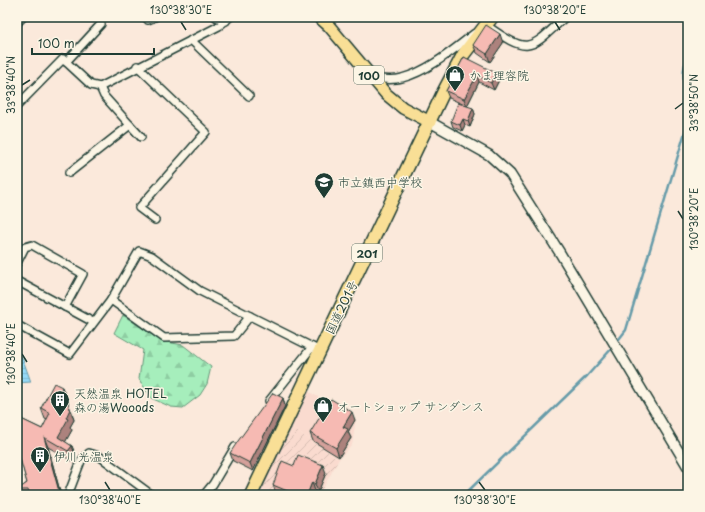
<svg xmlns="http://www.w3.org/2000/svg" width="705" height="512" font-family="'Playpen Sans','Klee One',sans-serif">
<style>
.built{fill:#fadbcf}
.industrial{fill:url(#industrial-furrows)}
.forest{fill:url(#forest-firs);stroke:#629678}
.water{fill:url(#water-rules);stroke:#669ba9}
.lines{fill:none;stroke-linecap:round;stroke-linejoin:round}
.stream{stroke:#669ba9;stroke-width:2.5}
.street-casing{stroke:#1f3d34;stroke-width:10}
.secondary-casing{stroke:#1f3d34;stroke-width:12}
.primary-casing{stroke:#1f3d34;stroke-width:14}
.highway-casing{stroke:#1f3d34;stroke-width:15}
.street{stroke:#fcf5e5;stroke-width:7}
.secondary{stroke:#fcf5e5;stroke-width:9}
.primary{stroke:#f9df96;stroke-width:11}
.highway{stroke:#f9df96;stroke-width:12}
.wall{fill:#d4a09a;stroke:#1f3d34}
.shaded-wall{fill:#ac827d;stroke:#1f3d34}
.building{fill:#f6bab3;stroke:#1f3d34}
.ticks{fill:none;stroke:#1f3d34;stroke-width:1.5}
.labels{text-anchor:middle;dominant-baseline:central;stroke-width:3;stroke-linejoin:round;paint-order:stroke}
.shield{fill:#fcf5e5;stroke:#617469;stroke-width:1}
.shield-label{font-size:11px;font-weight:bold;fill:#1f3d34}
.poi-label{font-size:12px;fill:#1f3d34;stroke:#fcf5e5;text-anchor:start}
.street-label{font-size:12px;fill:#1f3d34;stroke:#fcf5e5}
.neatline{fill:none;stroke:#1f3d34;stroke-width:1.5}
.ticks-label{font-size:10px;text-anchor:middle;fill:#1f3d34}
</style>
<defs>
<pattern id="industrial-furrows" width="10" height="10" patternUnits="userSpaceOnUse"><rect width="10" height="10" fill="#fadbcf"/><path d="M-1 1l2-2M0 10L10 0M9 11l2-2" fill="none" stroke="#d6bdb2"/></pattern>
<pattern id="forest-firs" width="22" height="20" patternUnits="userSpaceOnUse"><rect width="22" height="20" fill="#a6eebc"/><path d="M5 1l3.5 6h-7zM16 11l3.5 6h-7z" fill="#8ecda2"/></pattern>
<pattern id="water-rules" width="6" height="5" patternUnits="userSpaceOnUse"><rect width="6" height="5" fill="#95d9f7"/><path d="M0 2.5h6" fill="none" stroke="#80bbd4"/></pattern>
</defs>
<rect width="100%" height="100%" fill="#fbe9db"/>
<filter id="ink" filterUnits="userSpaceOnUse"><feTurbulence type="fractalNoise" baseFrequency=".025" numOctaves="2"/><feDisplacementMap in="SourceGraphic" scale="8" xChannelSelector="R" yChannelSelector="G"/><feConvolveMatrix kernelMatrix="1 2 1 2 8 2 1 2 1" color-interpolation-filters="sRGB"/></filter>
<g filter="url(#ink)">
<path class="built" d="M306 390 356 419 352 445 339 459 289 426Z"/>
<path class="industrial" d="M289 426 339 459 319 495H263L256 493Z"/>
<path class="forest" d="M123 315 161 341 183 345 211 367 207 384 200 395 183 408 171 407 151 398 139 379 143 350 114 333Z"/>
<path class="water" d="M17 354 22 357 31 382 17 383Z"/>
<g class="lines">
<g class="stream">
<path d="M688 58C680 70 684 88 688 101"/>
<path d="M616 343 626 330 688 122"/>
<path d="M464 495 587 376 613 347"/>
</g>
<g class="street-casing">
<g id="street">
<path d="M146 17 148 20 155 17"/>
<path d="M216 17 226 21"/>
<path d="M17 23 23 17"/>
<path d="M484 26 486 25C529 55 529 51 565 17"/>
<path d="M191 40 249 96"/>
<path d="M66 62 101 24"/>
<path d="M137 66 206 132 139 208 155 220"/>
<path d="M371 78C382 79 392 81 402 78 429 71 454 49 475 33"/>
<path d="M17 106 63 59 91 85 100 87 219 26 230 17"/>
<path d="M130 125 141 137"/>
<path d="M69 173 130 125 104 96 100 87"/>
<path d="M17 263 25 247 32 245 83 274 65 307"/>
<path d="M17 281 93 322"/>
<path d="M111 300 164 338 234 336 250 316"/>
<path d="M17 325 70 354 111 300 139 251 152 256 200 291 320 351"/>
<path d="M269 401 312 347"/>
<path d="M68 495 81 461 89 453 99 456 152 495"/>
<path d="M204 495 213 484 235 447"/>
</g>
</g>
<g class="secondary-casing">
<path id="secondary" d="M430 122 489 155 510 174 560 253 688 467"/>
</g>
<g class="primary-casing">
<path id="primary" d="M319 17 329 26 386 94 403 108 430 122"/>
</g>
<g class="highway-casing">
<path id="highway" d="M251 495 444 91 463 55 492 17"/>
</g>
<use href="#street" class="street"/>
<use href="#secondary" class="secondary"/>
<use href="#primary" class="primary"/>
<use href="#highway" class="highway"/>
</g>
<g class="wall">
<path d="M503 43 490 62 477 53 473 45Z"/>
<path d="M464 57 499 80 494 90 479 82 467 106 449 98 446 91Z"/>
<path d="M473 108 475 114 470 127 465 125 462 131 453 127 451 121Z"/>
<path d="M66 397 65 400 72 412 74 420 70 427 72 430 65 442 72 446 76 457 72 461 48 447 61 495H18L17 490 27 483 20 457 17 458V417L42 429 47 420 45 419 41 408Z"/>
<path d="M283 398 285 406 253 471 233 461 230 453Z"/>
<path d="M355 420 348 432 351 438 339 457 313 441 310 433Z"/>
<path d="M294 466 326 473 318 492 315 491 313 495H280L276 493 273 485Z"/>
</g>
<g class="shaded-wall">
<path d="M500 34 503 43 490 62 487 54Z"/>
<path d="M496 73 499 80 494 90 491 83Z"/>
<path d="M477 75 479 82 467 106 464 99Z"/>
<path d="M473 108 475 114 470 127 468 121Z"/>
<path d="M463 119 465 125 462 131 460 125Z"/>
<path d="M62 387 66 397 61 407 58 396Z"/>
<path d="M283 398 285 406 253 471 250 463Z"/>
<path d="M68 402 74 420 70 427 72 430 62 448 58 437 66 418Z"/>
<path d="M352 412 355 420 348 432 351 438 339 457 336 448 343 427Z"/>
<path d="M44 437 48 447 61 495H60Z"/>
<path d="M72 446 76 457 72 461 68 451Z"/>
<path d="M323 465 326 473 318 492 315 484Z"/>
<path d="M312 482 315 491 313 495H307Z"/>
</g>
<g class="building">
<path d="M486 25 500 34 487 54 473 45Z"/>
<path d="M464 57 496 73 491 83 477 75 464 99 446 91Z"/>
<path d="M458 103 473 108 468 121 463 119 460 125 451 121Z"/>
<path d="M54 383 62 387 58 396 68 402 70 409 66 418 68 419 58 437 72 446 68 451 44 437 60 495H30L28 490H17L27 483 17 448V417L42 429 50 413 41 408Z"/>
<path d="M273 393 283 398 250 463 230 453 238 441Z"/>
<path d="M331 399 352 412 343 427 348 429 336 448 310 433Z"/>
<path d="M298 455 323 465 315 484 312 482 307 495H297L273 485 282 461 294 466Z"/>
</g>
</g>
<path class="ticks" d="M181 22 186 30M555 22 560 30M22 85 30 80M675 109 683 103M678 211 683 219M22 354 27 362M105 482 110 490M479 482 485 490"/>
<defs>
<g id="shop-pin" transform="scale(1)"><path d="M0 17L-7.5 6A9.5 9.5 0 1 1 7.5 6Z" fill="#1f3d34" stroke="#fcf5e5"/><path d="M-5-2.5h2.3a2.7 3.5 0 0 1 5.4 0H5L5.5 6h-11ZM-1.5-2.5h3a1.5 2.3 0 0 0-3 0Z" fill="#fff"/></g>
<g id="school-pin" transform="scale(1)"><path d="M0 17L-7.5 6A9.5 9.5 0 1 1 7.5 6Z" fill="#1f3d34" stroke="#fcf5e5"/><path d="M0-5L7-2L0 1L-7-2ZM-4 1L0 2.5L4 1V4Q0 6-4 4Z" fill="#fff"/></g>
<g id="building-pin" transform="scale(1)"><path d="M0 17L-7.5 6A9.5 9.5 0 1 1 7.5 6Z" fill="#1f3d34" stroke="#fcf5e5"/><path d="M-4-6H4V6H1V3H-1V6H-4ZM-2.5-4.3h1.7v1.8h-1.7ZM.8-4.3h1.7v1.8H.8ZM-2.5-1h1.7V.8h-1.7ZM.8-1h1.7V.8H.8Z" fill="#fff"/></g>
</defs>
<g fill-rule="evenodd">
<use href="#shop-pin" x="455" y="75"/>
<use href="#school-pin" x="324" y="182"/>
<use href="#building-pin" x="60" y="400"/>
<use href="#shop-pin" x="323" y="406"/>
<use href="#building-pin" x="40" y="456"/>
</g>
<g class="labels">
<g class="shield">
<rect x="354" y="66" width="30" height="18" rx="3"/>
<rect x="352" y="244" width="30" height="18" rx="3"/>
</g>
<g class="shield-label">
<text x="369" y="75">100</text>
<text x="367" y="253">201</text>
</g>
<g class="poi-label">
<text x="469" y="75">かま理容院</text>
<text x="338" y="182">市立鎮西中学校</text>
<text x="74" y="393">天然温泉 HOTEL<tspan x="74" dy="14">森の湯Wooods</tspan></text>
<text x="337" y="406">オートショップ サンダンス</text>
<text x="54" y="456">伊川光温泉</text>
</g>
<g class="street-label">
<text transform="translate(341 307) rotate(-64)">国道201号</text>
</g>
</g>
<rect width="705" height="512" fill="none" stroke="#fcf5e5" stroke-width="44"/>
<path d="M32 48v6h122v-6" fill="none" stroke="#1f3d34" stroke-width="2"/>
<text x="38" y="48" font-size="12" fill="#1f3d34" stroke="#fcf5e5" stroke-width="3" paint-order="stroke">100 m</text>
<rect x="22" y="22" width="661" height="468" class="neatline"/>
<g class="ticks-label">
<text x="181" y="14">130°38'30"E</text>
<text x="555" y="14">130°38'20"E</text>
<text transform="translate(11 85) rotate(-90)" y="4">33°38'40"N</text>
<text transform="translate(694 103) rotate(-90)" y="4">33°38'50"N</text>
<text transform="translate(694 219) rotate(-90)" y="4">130°38'20"E</text>
<text transform="translate(11 354) rotate(-90)" y="4">130°38'40"E</text>
<text x="110" y="504">130°38'40"E</text>
<text x="485" y="504">130°38'30"E</text>
</g>
</svg>
